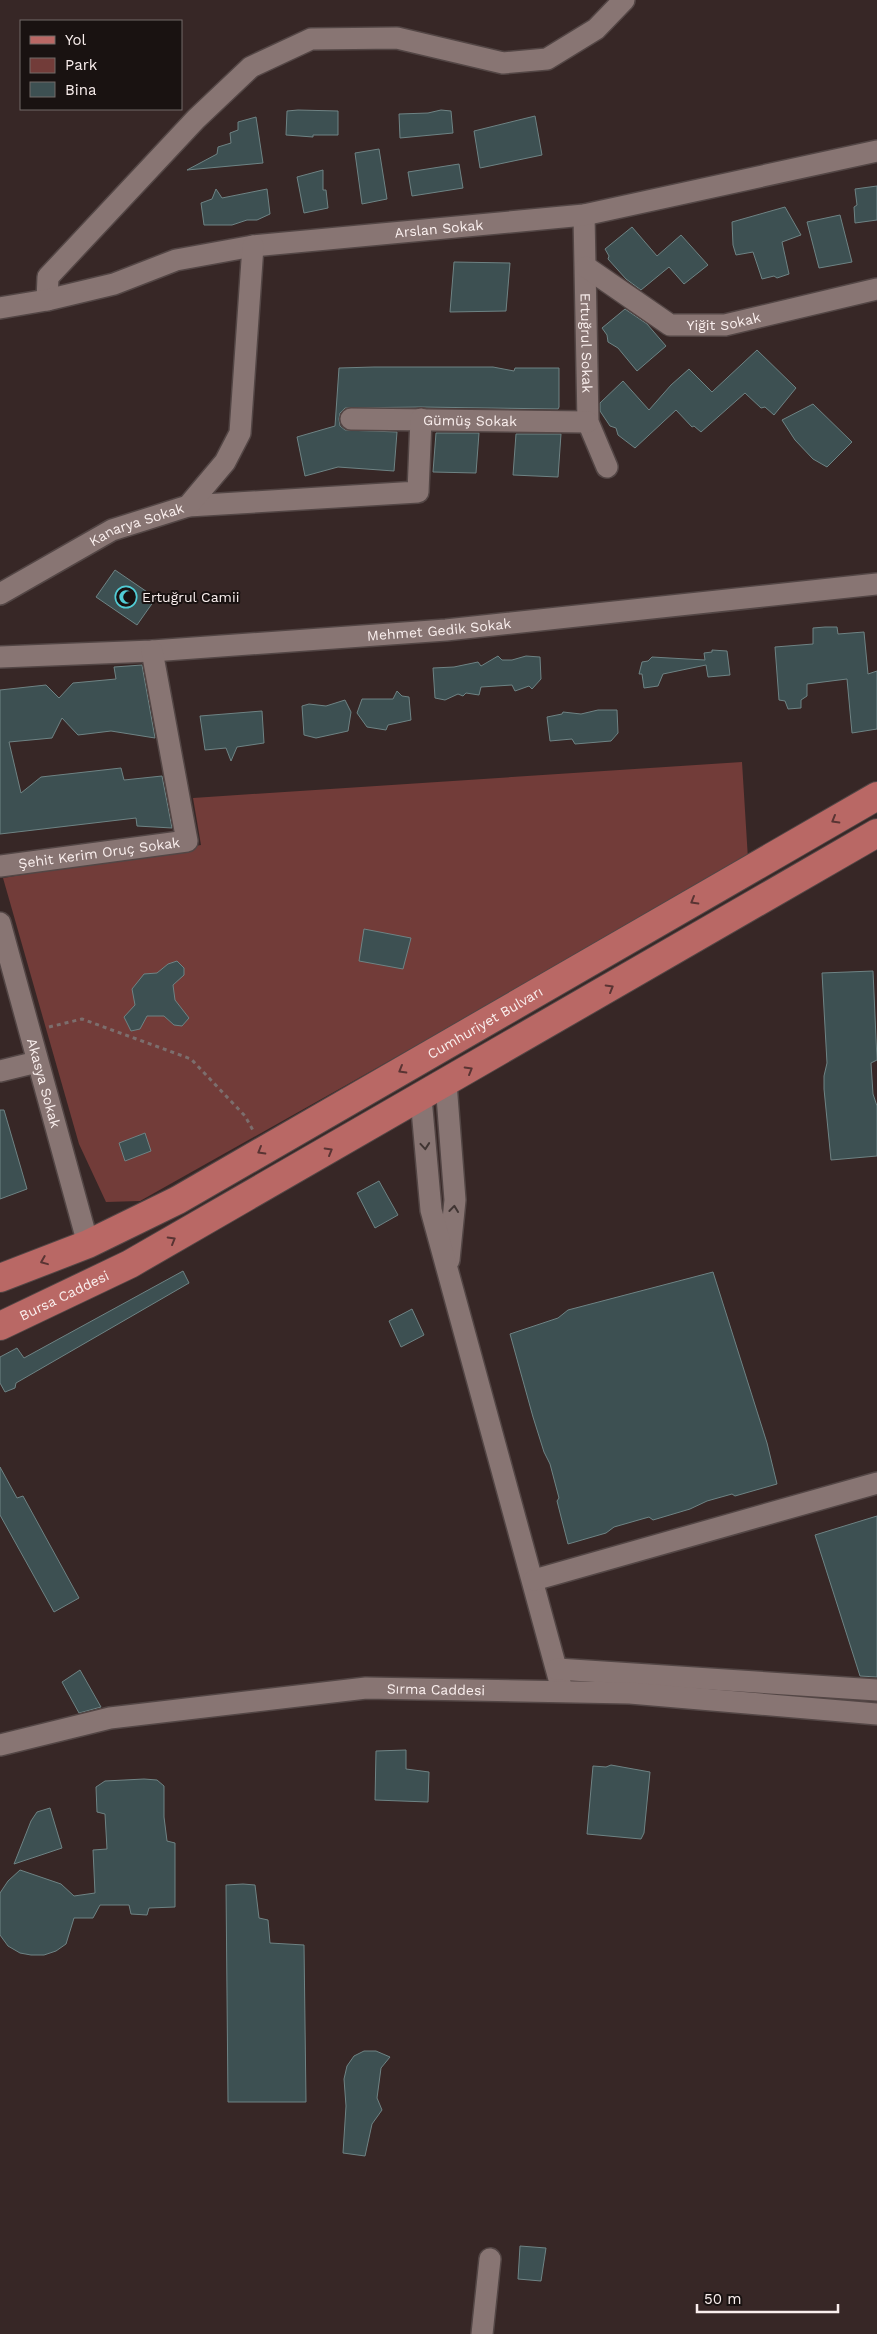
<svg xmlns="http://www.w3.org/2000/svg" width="877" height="2334" font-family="'Work Sans',sans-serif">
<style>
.green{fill:#723c39}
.building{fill:#3d5052;stroke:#6e8384}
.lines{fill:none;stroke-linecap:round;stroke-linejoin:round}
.minor-casing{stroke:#534645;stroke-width:24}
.major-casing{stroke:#534645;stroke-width:30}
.path{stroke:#7c6e6d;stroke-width:3;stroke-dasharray:4 4;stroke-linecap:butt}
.minor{stroke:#887573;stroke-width:21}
.major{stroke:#b96865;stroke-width:28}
.oneway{stroke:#593433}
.oneway2{stroke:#403533}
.labels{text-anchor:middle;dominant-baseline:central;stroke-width:4;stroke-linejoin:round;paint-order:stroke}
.street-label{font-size:14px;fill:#faefee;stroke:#191211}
.poi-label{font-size:14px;fill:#faefee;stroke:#191211;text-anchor:start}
</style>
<rect width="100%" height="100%" fill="#372726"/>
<path class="green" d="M742 762 748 859 140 1201 106 1202 79 1144 3 878 201 845 193 798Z"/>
<g class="building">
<path d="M298 110 338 111V135H313V137L286 135 287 111Z"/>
<path d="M441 110 451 111 453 133 400 138 399 114 428 113Z"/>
<path d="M535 116 542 155 480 168 474 131Z"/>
<path d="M256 117 263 163 187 170 217 154 218 147 231 143 230 133 238 130V122Z"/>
<path d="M379 149 387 199 362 204 355 153Z"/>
<path d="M459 164 463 188 412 196 408 172Z"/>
<path d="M323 170V190H326L328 208 304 213 297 177Z"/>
<path d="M877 186V220L855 223 854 207 857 205 855 189Z"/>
<path d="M216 189 222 198 267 189 270 214 257 220H247L232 225H204L201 203 212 199Z"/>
<path d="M785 207 801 235 782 242 789 274 777 278 774 276 762 279 753 252 736 255 733 245 732 222Z"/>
<path d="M840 215 852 262 819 268 807 222Z"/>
<path d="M632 227 657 256 681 235 708 265 684 284 669 267 641 290 626 279 608 259 609 256 605 249Z"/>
<path d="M454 262 510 263 506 311 450 312Z"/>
<path d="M625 309 647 324 666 346 637 371 618 348 608 342 607 335 602 328Z"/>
<path d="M757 350 796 388 774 415 765 407 761 408 745 393 701 432 694 426 692 427 676 410 635 448 618 435 616 428 610 426 600 411V403L623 381 649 410 671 385 689 369 712 392Z"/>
<path d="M374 367H493L514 371 515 368H559V407L558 409 421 407 345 408 340 413 339 419 340 426 345 430 397 432 394 471 338 467 305 476 297 437 335 426 339 368Z"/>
<path d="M813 404 852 442 827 467 813 459 795 440 782 420Z"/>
<path d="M436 433H479L476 473 433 472Z"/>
<path d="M516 434H561L558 477 513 475Z"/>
<path d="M115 570 156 598 137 625 96 597Z"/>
<path d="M825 627H837L838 634 864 632 868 674 877 671V729L852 733 847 679 807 684V696L801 700V708L788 709 785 701 779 700 775 647 813 644V628Z"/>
<path d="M712 650 727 651 730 675 708 677 706 665 663 674 658 686 644 688 642 674H639L642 662 648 661 652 657 705 660 704 653 712 652Z"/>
<path d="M498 656 502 660H512L526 656 540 657 541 679 532 689 529 686 515 691 512 685 481 687 479 695 466 693 463 696 458 694 445 700 435 698 433 668 454 667 478 662 481 666Z"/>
<path d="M142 665 155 738 111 731 78 735 62 718 52 738 9 742 21 793 41 777 121 768 124 780 162 776 172 828 137 826 136 818 0 834V690L46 685 59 698 73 683 116 679 114 667Z"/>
<path d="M397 691 402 696 409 697 411 720 388 725 386 730 367 727 357 713 362 699H393Z"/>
<path d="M345 700 351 712 348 731 316 738 304 735 302 706 309 704 326 706Z"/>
<path d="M598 710H617L618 733 611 741 575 744 572 739 550 741 547 717 562 714 563 712 581 714Z"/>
<path d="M262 711 264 743 237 747 231 761 226 748 205 750 200 716Z"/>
<path d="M364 929 411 938 403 969 359 961Z"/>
<path d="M177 961 184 968V975L173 985 175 1000 189 1018 182 1026 174 1025 164 1016H147L140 1029 131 1031 124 1017 135 1005 132 989 144 974 157 973 168 964Z"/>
<path d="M873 971 877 1060 871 1063 873 1094 877 1106V1156L831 1160 824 1089V1076L827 1063 822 973Z"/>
<path d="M0 1110H4L27 1189 0 1199Z"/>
<path d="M145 1133 151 1151 125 1161 119 1143Z"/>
<path d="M379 1181 398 1215 375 1228 357 1193Z"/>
<path d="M183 1271 189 1283 16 1383 15 1388 5 1392 0 1383V1357L17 1348 24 1358Z"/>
<path d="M713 1272 767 1443 777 1484 735 1496 732 1494 707 1501 690 1509 653 1520 649 1517 614 1527 606 1533 568 1544 557 1501 559 1498 550 1464 544 1452 533 1417 510 1334 558 1318 568 1310Z"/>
<path d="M412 1309 424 1335 401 1347 389 1321Z"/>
<path d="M0 1467 17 1498 23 1496 79 1598 54 1612 0 1515Z"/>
<path d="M877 1516V1677L860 1676 815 1535Z"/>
<path d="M80 1670 101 1707 79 1713 62 1682Z"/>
<path d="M406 1750V1769L429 1772 428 1802 375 1800 376 1751Z"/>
<path d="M611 1765 650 1772 644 1833 641 1839 587 1834 593 1766 606 1767Z"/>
<path d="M144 1779 157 1780 164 1786V1817L167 1841 175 1843V1907L149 1908 147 1915 131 1914 129 1905H100L93 1918H74L66 1944 56 1951 44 1955H31L20 1953 8 1946 0 1935V1893L8 1881 20 1870 61 1884 74 1896 95 1893 93 1850 107 1849 105 1814 97 1812 96 1787 105 1781Z"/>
<path d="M50 1808 62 1848 14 1864 31 1821 37 1812Z"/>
<path d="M243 1884 255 1885 259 1918 268 1920 270 1943 304 1945 306 2102H228L226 1885Z"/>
<path d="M364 2051H376L390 2057 381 2068 377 2098 382 2110 372 2124 365 2156 343 2153 346 2106 344 2079 347 2066 354 2056Z"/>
<path d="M520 2246 546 2248 541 2281 518 2279Z"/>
</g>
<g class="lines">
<g class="minor-casing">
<g id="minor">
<path id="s1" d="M584 215 588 422 607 467"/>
<path id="s2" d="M586 267 670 325H725L877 289"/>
<path d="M47 300 48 277 196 119 251 67 311 39 397 38 503 63 547 59 596 29 624 0"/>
<path id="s3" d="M0 308 47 300 114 284 176 260 253 246 584 215 877 151"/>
<path id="s4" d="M351 419 588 422"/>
<path d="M188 506 418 492 421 419"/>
<path id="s5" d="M0 594 112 530 188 506 225 462 240 433 253 246"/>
<path id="s6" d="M0 657 152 651 446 630 877 584"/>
<path id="s7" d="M0 866 187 841 152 651"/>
<path id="s8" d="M0 923 88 1244"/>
<path d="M0 1071 37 1062"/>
<path d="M446 1083 455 1200 449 1260"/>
<path d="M421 1098 431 1210 562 1690"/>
<path d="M534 1580 877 1483"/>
<path d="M557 1669 877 1690"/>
<path id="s9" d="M0 1745 110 1718 366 1688 630 1693 877 1714"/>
<path d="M482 2334 490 2259"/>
</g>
</g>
<g class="major-casing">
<g id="major">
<path id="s10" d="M0 1278 88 1244 178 1200 877 796"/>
<path id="s11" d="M0 1326 130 1264 877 833"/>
</g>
</g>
<path class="path" d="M49 1027 82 1019 191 1059 245 1116 254 1132"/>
<use href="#minor" class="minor"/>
<use href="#major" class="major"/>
</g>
<defs><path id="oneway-chevron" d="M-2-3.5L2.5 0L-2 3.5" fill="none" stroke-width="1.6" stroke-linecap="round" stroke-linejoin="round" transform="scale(1.25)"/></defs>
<g class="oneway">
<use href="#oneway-chevron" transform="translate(835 820) rotate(150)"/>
<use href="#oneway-chevron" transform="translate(694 901) rotate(150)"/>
<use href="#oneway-chevron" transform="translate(610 988) rotate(-30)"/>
<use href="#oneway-chevron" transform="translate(402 1070) rotate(150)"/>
<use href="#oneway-chevron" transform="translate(469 1070) rotate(-30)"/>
<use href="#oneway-chevron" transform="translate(261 1151) rotate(150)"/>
<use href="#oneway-chevron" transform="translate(329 1151) rotate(-30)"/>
<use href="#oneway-chevron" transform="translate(172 1240) rotate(-30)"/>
<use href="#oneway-chevron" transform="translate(44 1261) rotate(158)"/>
</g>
<g class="oneway2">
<use href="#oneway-chevron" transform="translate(425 1146) rotate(85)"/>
<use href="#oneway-chevron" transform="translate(454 1209) rotate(-84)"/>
</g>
<defs>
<g id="mosque-ring" transform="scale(1.125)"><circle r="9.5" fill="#191211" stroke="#51ccd5" stroke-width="1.5"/><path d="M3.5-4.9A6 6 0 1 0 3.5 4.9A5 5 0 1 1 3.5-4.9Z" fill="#51ccd5"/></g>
</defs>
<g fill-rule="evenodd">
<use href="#mosque-ring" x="126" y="597"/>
</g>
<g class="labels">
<g class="street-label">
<text stroke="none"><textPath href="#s3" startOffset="448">Arslan Sokak</textPath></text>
<text stroke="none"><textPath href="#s2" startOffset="156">Yiğit Sokak</textPath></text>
<text stroke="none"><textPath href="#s1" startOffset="128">Ertuğrul Sokak</textPath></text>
<text stroke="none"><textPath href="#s4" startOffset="119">Gümüş Sokak</textPath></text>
<text stroke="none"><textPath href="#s5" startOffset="154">Kanarya Sokak</textPath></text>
<text stroke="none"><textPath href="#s6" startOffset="440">Mehmet Gedik Sokak</textPath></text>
<text stroke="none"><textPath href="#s7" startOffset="100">Şehit Kerim Oruç Sokak</textPath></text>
<text stroke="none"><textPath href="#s10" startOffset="549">Cumhuriyet Bulvarı</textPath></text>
<text stroke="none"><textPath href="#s8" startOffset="166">Akasya Sokak</textPath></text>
<text stroke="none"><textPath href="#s11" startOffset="71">Bursa Caddesi</textPath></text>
<text stroke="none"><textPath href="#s9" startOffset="441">Sırma Caddesi</textPath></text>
</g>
<g class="poi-label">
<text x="142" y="597">Ertuğrul Camii</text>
</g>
</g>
<rect x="20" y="20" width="162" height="90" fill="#191211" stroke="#736a69"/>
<rect x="30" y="36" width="25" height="8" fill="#b96865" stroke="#736a69"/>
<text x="65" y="45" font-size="15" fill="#faefee">Yol</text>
<rect x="30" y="58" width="25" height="15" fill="#723c39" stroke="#736a69"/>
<text x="65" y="70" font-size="15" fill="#faefee">Park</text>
<rect x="30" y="82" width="25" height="15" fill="#3d5052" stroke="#736a69"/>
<text x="65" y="95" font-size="15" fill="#faefee">Bina</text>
<path d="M697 2304v8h141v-8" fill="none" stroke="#faefee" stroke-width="2.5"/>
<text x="704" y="2304" font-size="15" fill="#faefee" stroke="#191211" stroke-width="4" paint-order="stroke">50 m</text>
</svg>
